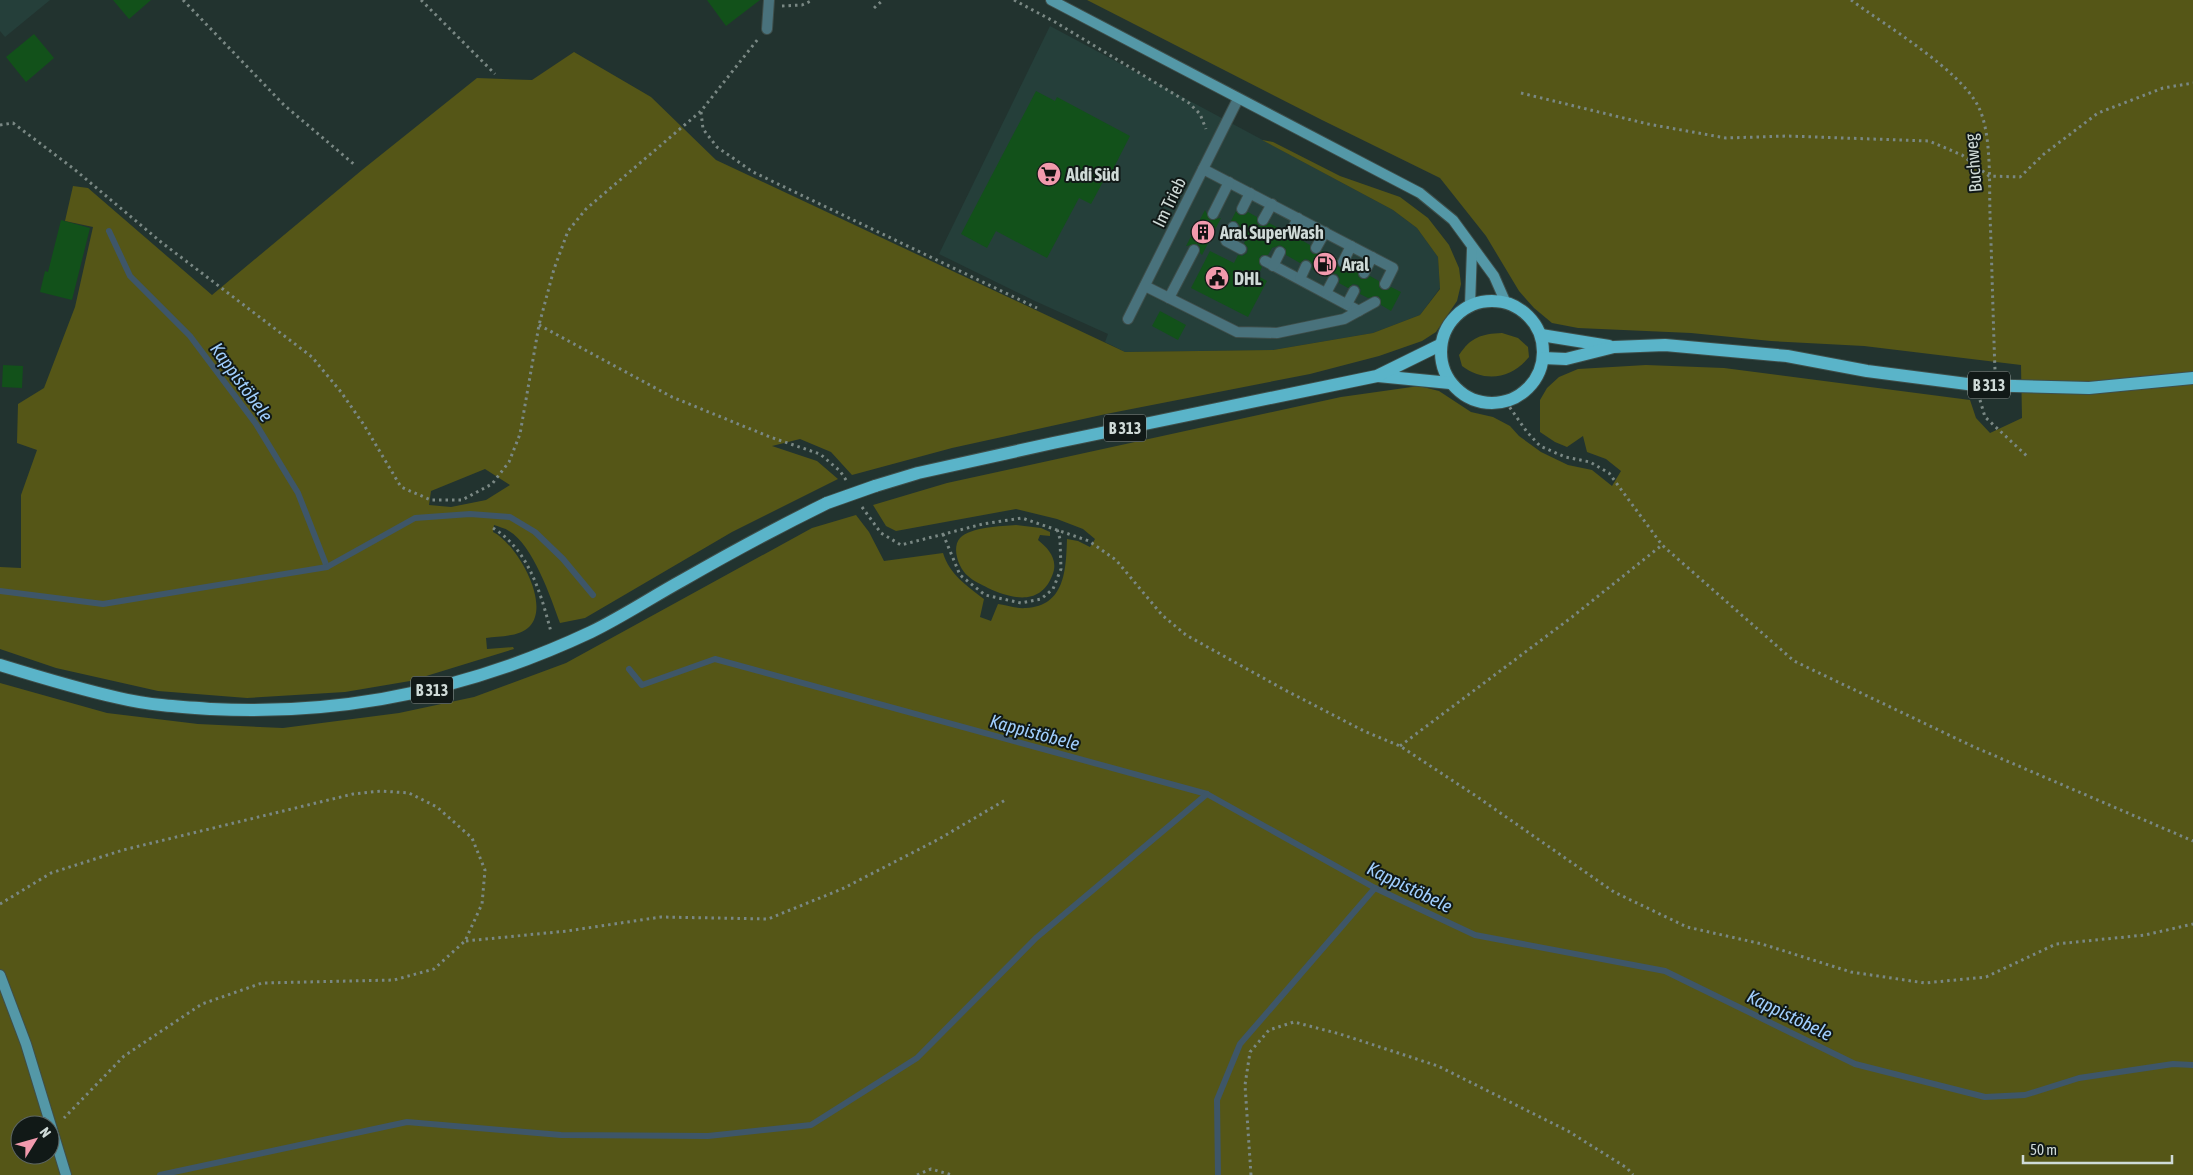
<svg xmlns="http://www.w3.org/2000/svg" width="2193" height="1175" font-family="'Asap Condensed',sans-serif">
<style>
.built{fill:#253f3a}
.green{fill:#555617;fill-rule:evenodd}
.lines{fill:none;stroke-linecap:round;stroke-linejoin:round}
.stream{stroke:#3e5668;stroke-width:6}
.building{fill:#12511a}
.lane-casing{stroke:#3e4e4a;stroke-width:12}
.street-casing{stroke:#3e4e4a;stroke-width:12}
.secondary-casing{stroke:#3e4e4a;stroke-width:12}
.primary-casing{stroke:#3e4e4a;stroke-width:14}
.path{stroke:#7a8884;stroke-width:3;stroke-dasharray:2.5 4;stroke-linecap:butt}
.lane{stroke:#49727c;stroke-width:10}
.street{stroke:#49727c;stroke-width:10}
.secondary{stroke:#5498a7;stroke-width:10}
.primary{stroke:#5ab4c9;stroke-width:12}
.primary-bridge-casing{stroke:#3e4e4a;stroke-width:14;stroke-linecap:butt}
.primary-bridge{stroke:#5ab4c9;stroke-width:12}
.labels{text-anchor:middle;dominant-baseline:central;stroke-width:4;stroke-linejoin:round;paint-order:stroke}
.shield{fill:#111917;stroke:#96a09d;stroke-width:1}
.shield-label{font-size:16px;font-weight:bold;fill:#cfdad7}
.street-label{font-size:18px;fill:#cfdad7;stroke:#111917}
.poi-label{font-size:18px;font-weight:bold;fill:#cfdad7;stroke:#111917;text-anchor:start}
.water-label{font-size:19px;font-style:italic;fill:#a0cefd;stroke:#111917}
</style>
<rect width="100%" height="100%" fill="#22332f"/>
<g class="built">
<path d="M0 0H50L5 37 0 31Z"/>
<path d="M1050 26 1393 210 1417 228 1438 257 1440 288 1420 315 1373 333 1273 350 1125 352 1105 342 1108 334 1035 301 939 254Z"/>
</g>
<g class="green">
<path d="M1087 0H2193V1175H0V683L107 713 198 724 283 728 399 713 474 697 566 663 812 528 856 515 869 532 884 561 943 553C950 575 966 585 984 599L980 617 991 621 998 604C1006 605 1017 609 1026 608 1065 606 1066 570 1067 539L1078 541 1090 547 1095 539 1083 529 1057 519 1016 509 896 531 886 526 873 505 947 483 1341 397 1419 386 1439 391 1471 412 1493 417 1510 426 1519 436 1541 452 1568 465 1592 470 1612 486 1621 471 1606 459 1587 452 1583 436 1567 447 1555 442 1540 432V400L1547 388 1559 377 1578 369 1646 365 1724 368 1970 400 1976 418 1990 433 2022 418 2021 365 1864 346 1771 341 1691 333 1578 328 1552 323 1534 308 1519 291 1486 236 1440 178 1322 120ZM20 1125H50V1155H20Z"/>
<path d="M574 52 651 97 716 160 1125 352 1273 350 1373 333 1420 315 1440 289 1438 257 1417 228 1393 210 1262 140 1273 142 1340 176 1400 197 1428 218 1449 245 1459 268 1461 284 1457 301 1436 332 1422 341 1379 356 1310 374 1106 414 952 448 852 475 831 452 800 439 772 446 817 461 838 479 732 532 585 618 560 623C551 598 533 545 509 531 505 528 499 527 494 525L493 532C516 543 551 603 530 626 520 637 500 636 486 638L487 649 513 647 514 649 410 681 345 692 247 698 158 691 56 668 0 649V567L21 568V495L37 450 17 443 18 404 44 388 75 307 93 227 65 221 73 186 88 188 212 295 362 170 477 78 532 80ZM485 469 510 485 486 500 451 507 429 505 431 491Z"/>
<path d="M1502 333 1518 338 1528 347 1529 357C1511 379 1485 383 1462 366L1459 355C1471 337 1481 334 1502 333Z"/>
<path d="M1016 525 1041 528 1050 532V536L1040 535 1038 540C1049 549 1059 560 1052 576 1040 606 1012 599 988 588 981 584 973 581 968 576 959 569 951 548 960 538 971 527 1001 526 1016 525Z"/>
</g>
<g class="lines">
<g class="stream">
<path d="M109 231 130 276 190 336 256 424 298 493 327 567"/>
<path d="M0 591 103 604 327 567 415 518 470 514 510 517 535 532 563 559 593 595"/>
<path d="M629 669 642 685 715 659 1207 794 1375 888 1475 935 1665 971 1855 1064 1985 1097 2025 1095 2079 1078 2173 1064 2193 1065"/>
<path d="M160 1175 407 1122 561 1135 708 1136 811 1125 917 1058 1036 938 1207 794"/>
<path d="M1218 1175 1217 1100 1240 1044 1375 888"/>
</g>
</g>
<g class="building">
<path d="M113 0H151L129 19Z"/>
<path d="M707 0H760L726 26Z"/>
<path d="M34 34 54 58 26 82 6 57Z"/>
<path d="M1036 91 1055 101 1057 97 1130 136 1108 179 1105 178 1091 204 1079 198 1047 258 996 231 987 248 961 234Z"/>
<path d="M1205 210 1210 220 1221 218 1202 255 1200 253V247L1197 244 1186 246Z"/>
<path d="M1236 211 1239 215H1245L1248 212 1257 217V223L1260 226H1266L1269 223 1284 231V237L1287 240H1293L1296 237 1310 245V251L1313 254H1319L1322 251 1337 259V265L1340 268H1346L1349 265 1358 270V276L1361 279H1367L1370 276 1379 281V287L1382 290H1388L1391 287 1401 292 1391 311 1381 305V299L1378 296 1368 298 1360 294 1361 290 1358 285 1353 284 1348 288 1339 283 1340 279 1337 274 1332 273 1327 277 1312 269 1313 265 1309 260 1305 259 1300 263 1286 255V249L1280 245 1272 248 1268 255H1262L1259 258V264L1262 267 1258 276 1267 281 1248 317 1191 288 1210 251 1234 263 1238 255 1242 256 1247 253 1248 248 1244 243 1248 236 1239 231 1240 226 1236 221H1231Z"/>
<path d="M61 220 90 228 72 300 40 292 45 271 48 272Z"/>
<path d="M1160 311 1186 325 1178 340 1152 326Z"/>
<path d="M3 365 23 366 22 388 2 387Z"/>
</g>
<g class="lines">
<g class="lane-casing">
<g id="lane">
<path d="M1203 169 1393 268 1385 284"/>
<path d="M1242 209 1250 193"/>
<path d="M1213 214 1229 182"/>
<path d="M1263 220 1272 204"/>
<path d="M1233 227 1226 241 1241 249"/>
<path d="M1290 234 1298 218"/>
<path d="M1316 248 1325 232"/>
<path d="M1265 261 1359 311"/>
<path d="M1343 262 1351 246"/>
<path d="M1273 266 1280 252"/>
<path d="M1364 273 1372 257"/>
<path d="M1300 279 1306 266"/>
<path d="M1145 286 1237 332 1277 333 1344 319 1375 302"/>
<path d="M1326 293 1333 280"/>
<path d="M1169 298 1194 250"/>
<path d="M1347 304 1354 291"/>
</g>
</g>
<g class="street-casing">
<g id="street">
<path d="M767 29 769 0"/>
<path d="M1128 319 1238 99"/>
</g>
</g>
<g class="secondary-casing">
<g id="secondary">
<path d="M1051 0 1420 193 1453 220 1494 276 1505 301"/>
<path d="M1470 305 1472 249"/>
<path d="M0 975 26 1044 66 1175"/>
</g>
</g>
<g class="primary-casing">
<g id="primary">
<circle cx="1492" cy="352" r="51"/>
<path d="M1541 335 1609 346"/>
<path d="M1543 358 1566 359 1614 347 1665 345 1787 356 1867 371 1975 385 2089 388 2193 378"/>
<path d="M1378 376 1450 383"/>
<path d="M875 486 918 473 1053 443 1377 376 1440 345"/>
<path d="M0 665C39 677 78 689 119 698 148 705 180 707 211 709 344 716 470 689 591 632 622 617 652 597 683 580 730 553 778 527 827 503"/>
</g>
</g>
<g class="path">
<path d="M183 0 284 105 356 166"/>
<path d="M421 0 495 74"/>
<path d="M1014 0 1055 22 1189 103 1200 114 1206 129"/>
<path d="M1851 0C1885 25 1960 70 1978 106 1992 132 1989 185 1990 215 1992 266 1993 318 1995 370"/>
<path d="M782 6 802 5 813 0"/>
<path d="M874 8 883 0"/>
<path d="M1521 93 1648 124 1726 138 1787 136 1929 141 1962 155 1989 176 2020 177 2044 154 2098 113 2163 88 2193 83"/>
<path d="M701 112 703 129 717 147 753 172 1037 308"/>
<path d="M0 125 13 123 74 169 161 242 312 357 341 392 364 425 401 487 431 500H462L492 484 509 462 520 434 539 325 554 269 568 231 586 209 701 111 758 39"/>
<path d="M539 325 672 397 770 437 820 454 840 471 846 480"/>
<path d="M1980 400 1985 417 2029 458"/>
<path d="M1506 402 1527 432 1540 446 1565 457 1590 462 1609 473 1662 545 1794 661 1972 746 2193 841"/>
<path d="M862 507 881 533 901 545 983 524 1022 518 1089 541 1116 560 1162 615 1186 635 1283 689 1364 731 1400 746 1476 796 1614 892 1687 927 1762 944 1851 972 1925 983 1986 977 2056 944 2145 935 2193 924"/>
<path d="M493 528C529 550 541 594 551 632"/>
<path d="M943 534 960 575 985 595 1021 603 1041 599 1053 589 1061 569 1060 539 1057 529"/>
<path d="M1400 746 1572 617 1662 545"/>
<path d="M0 904 51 873 123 850 353 794 381 791 409 793 437 807 472 838 485 870 482 904 465 941 434 969 394 980 262 983 202 1004 124 1056 64 1118"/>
<path d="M466 941 567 931 661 917 768 919 842 889 939 839 1007 799"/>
<path d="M917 1175 931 1169 952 1175"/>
<path d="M1251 1175 1245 1085 1250 1052 1269 1030 1294 1022 1340 1034 1438 1066 1568 1131 1627 1168 1633 1175"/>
</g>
<use href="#lane" class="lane"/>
<use href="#street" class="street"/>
<use href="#secondary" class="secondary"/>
<use href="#primary" class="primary"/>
<g class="primary-bridge-casing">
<path id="primary-bridge" d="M827 503 875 486"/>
</g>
<use href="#primary-bridge" class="primary-bridge"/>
</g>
<defs>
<g id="supermarket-disc" transform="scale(1.25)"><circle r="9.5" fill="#f29aad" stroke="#111917"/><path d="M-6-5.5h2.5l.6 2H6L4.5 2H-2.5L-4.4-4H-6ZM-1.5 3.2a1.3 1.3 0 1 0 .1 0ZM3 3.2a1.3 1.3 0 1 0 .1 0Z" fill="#111"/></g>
<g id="building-disc" transform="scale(1.25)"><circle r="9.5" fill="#f29aad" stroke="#111917"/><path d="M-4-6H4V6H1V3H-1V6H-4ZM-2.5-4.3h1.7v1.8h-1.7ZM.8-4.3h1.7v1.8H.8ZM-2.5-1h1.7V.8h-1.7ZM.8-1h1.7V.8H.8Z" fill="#111"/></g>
<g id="fuel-disc" transform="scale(1.25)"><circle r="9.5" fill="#f29aad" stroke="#111917"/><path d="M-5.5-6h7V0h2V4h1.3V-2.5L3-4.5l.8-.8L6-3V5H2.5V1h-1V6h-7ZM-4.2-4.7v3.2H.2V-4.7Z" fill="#111"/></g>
<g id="civic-disc" transform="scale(1.25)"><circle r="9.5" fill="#f29aad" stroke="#111917"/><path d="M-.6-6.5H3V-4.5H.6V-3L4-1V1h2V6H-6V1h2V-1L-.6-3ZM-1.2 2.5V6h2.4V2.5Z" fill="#111"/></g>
</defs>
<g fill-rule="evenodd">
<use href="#supermarket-disc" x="1049" y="174"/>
<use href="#building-disc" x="1203" y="232"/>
<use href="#fuel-disc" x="1325" y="264"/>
<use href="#civic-disc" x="1217" y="278"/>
</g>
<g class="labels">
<g class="shield">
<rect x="1968" y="371.5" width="42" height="27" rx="4"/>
<rect x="1104" y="414.5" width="42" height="27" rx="4"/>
<rect x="411" y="676.5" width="42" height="27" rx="4"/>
</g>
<g class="shield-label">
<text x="1989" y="385">B 313</text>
<text x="1125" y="428">B 313</text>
<text x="432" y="690">B 313</text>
</g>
<g class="street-label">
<text transform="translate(1973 163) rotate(-95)">Buchweg</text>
<text transform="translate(1169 202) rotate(-64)">Im Trieb</text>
</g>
<g class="poi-label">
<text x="1066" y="174">Aldi Süd</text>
<text x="1220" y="232">Aral SuperWash</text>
<text x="1342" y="264">Aral</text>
<text x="1234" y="278">DHL</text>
</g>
<g class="water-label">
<text transform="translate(242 382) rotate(54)">Kappistöbele</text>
<text transform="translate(1035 732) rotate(15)">Kappistöbele</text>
<text transform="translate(1410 887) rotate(26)">Kappistöbele</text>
<text transform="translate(1790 1015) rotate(26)">Kappistöbele</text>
</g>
</g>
<g transform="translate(35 1140) rotate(53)"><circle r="24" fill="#111917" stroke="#5d6664"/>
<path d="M0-4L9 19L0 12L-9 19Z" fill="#f29aad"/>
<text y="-8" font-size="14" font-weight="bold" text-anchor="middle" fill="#cfdad7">N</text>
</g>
<path d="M2023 1155v8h149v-8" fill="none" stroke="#cfdad7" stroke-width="2.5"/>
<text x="2030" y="1155" font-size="15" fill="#cfdad7" stroke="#111917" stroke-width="4" paint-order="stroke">50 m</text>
</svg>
